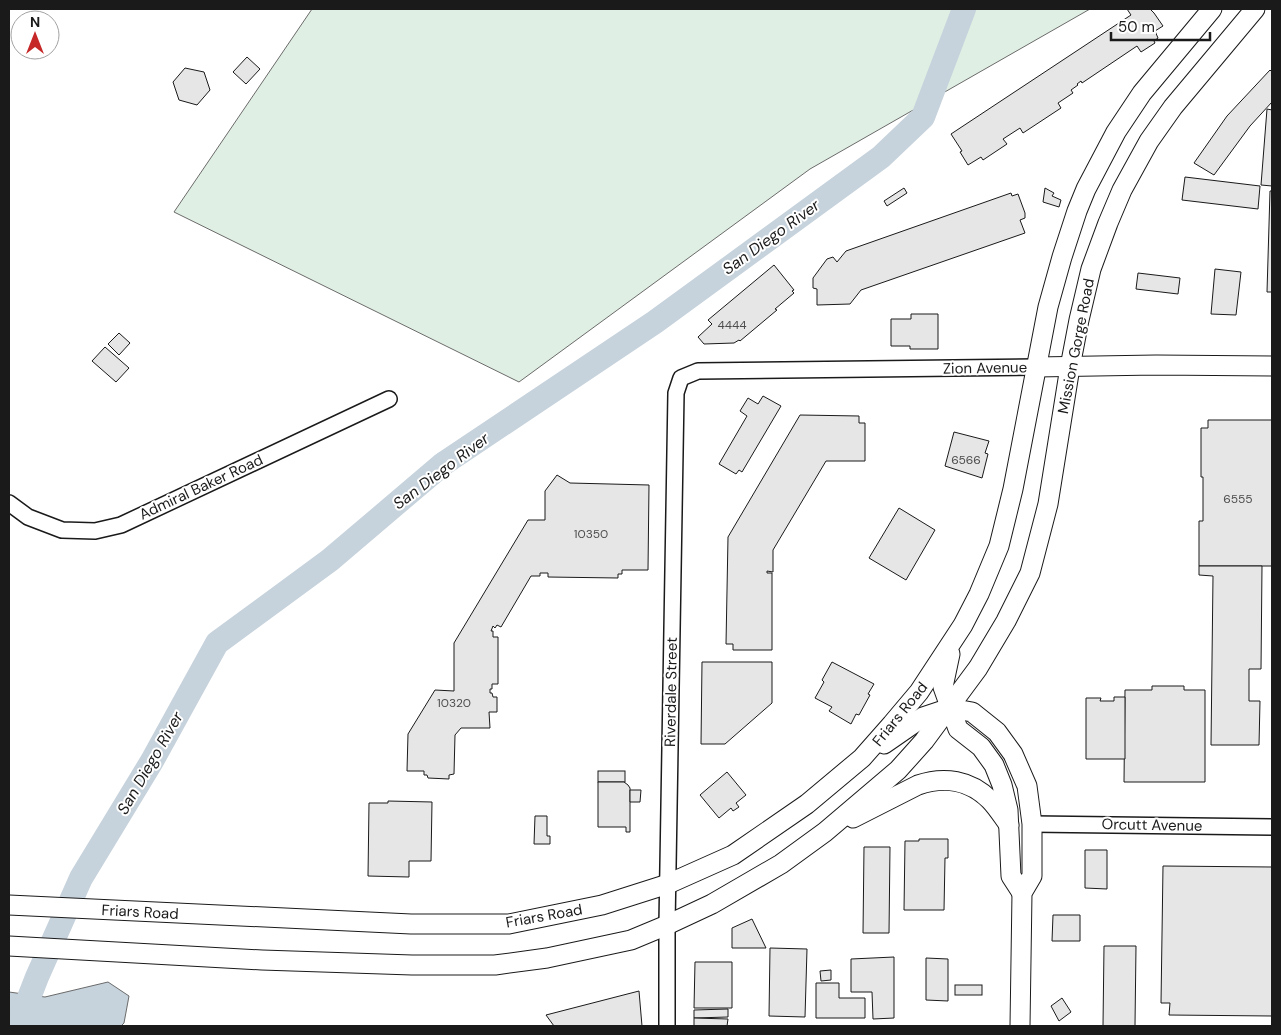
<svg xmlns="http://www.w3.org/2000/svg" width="1281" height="1035" font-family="'DM Sans',sans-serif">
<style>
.green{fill:#e0efe3;stroke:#6a6a6a}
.water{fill:#c6d2dc;stroke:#6a6a6a}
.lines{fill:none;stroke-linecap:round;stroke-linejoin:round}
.river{stroke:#c6d2dc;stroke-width:24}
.building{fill:#e6e6e6;stroke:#1a1a1a}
.minor-casing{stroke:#1a1a1a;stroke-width:18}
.major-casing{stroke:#1a1a1a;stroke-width:21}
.minor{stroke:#fff;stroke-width:15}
.major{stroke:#fff;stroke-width:19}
.labels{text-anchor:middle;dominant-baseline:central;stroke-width:4;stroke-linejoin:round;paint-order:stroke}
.number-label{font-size:12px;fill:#4d4d4d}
.street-label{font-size:15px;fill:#1a1a1a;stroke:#fff}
.water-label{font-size:16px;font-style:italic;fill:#1a1a1a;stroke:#fff}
</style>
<rect width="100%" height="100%" fill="#fff"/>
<path class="green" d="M312 9H1090L810 169 519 382 174 212Z"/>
<path class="water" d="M108 982 129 996 124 1023 121 1026H9V992L45 997Z"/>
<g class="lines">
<path class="river" d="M18 1026 37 977 81 878 152 761 217 643 330 560 443 464 655 322 881 157 923 117 964 9"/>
</g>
<g class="building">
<path d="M1127 9H1150L1154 13 1163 26 1155 31 1158 38 1154 41 1155 43 1141 52 1137 46 1082 83 1081 81 1077 84 1078 85 1071 90 1073 93 1058 103 1061 108 1023 133 1020 128 1003 139 1007 144 983 160 981 157 968 165 960 152 962 151 951 134 1131 15Z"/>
<path d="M247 57 260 69 246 84 233 72Z"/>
<path d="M185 68 204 72 210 90 197 105 179 100 173 82Z"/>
<path d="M1270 70 1272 72V102L1250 126 1214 175 1194 163 1227 116Z"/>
<path d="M1267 109 1272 110V186L1261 185Z"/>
<path d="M1185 177 1260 186 1258 209 1182 200Z"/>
<path d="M904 188 907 193 887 206 884 201Z"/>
<path d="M1045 188 1054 193 1052 196 1061 200 1059 207 1043 202Z"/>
<path d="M1270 191H1272V292H1267Z"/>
<path d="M1011 193 1012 196 1018 194 1025 213V218L1020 220 1025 233 861 290 850 304 817 305V289L813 288V278L827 259 833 257 837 262 846 251Z"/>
<path d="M774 265 794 290 792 291 794 293 775 309 777 310 740 341 739 340 734 343 704 344 698 337 712 324 708 320Z"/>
<path d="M1215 269 1241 272 1236 315 1211 314Z"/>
<path d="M1138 273 1180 278 1178 294 1136 289Z"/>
<path d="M911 314H938V349H910V346H891V319H911Z"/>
<path d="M119 333 130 343 119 355 108 344Z"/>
<path d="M105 347 129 368 116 382 92 361Z"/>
<path d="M763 396 781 406 742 472 739 470 736 474 719 464 747 416 740 411 748 398 758 404Z"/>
<path d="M800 415 859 416V423H865V461H826L773 550V572L767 571V573H772V650H733V644H726L728 537Z"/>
<path d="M1208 420H1272V566H1199V521H1203V477H1201V428H1208Z"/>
<path d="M954 432 989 441 985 453 988 454 982 478 945 466Z"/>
<path d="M557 475 570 483 649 485 648 570H622V574H618V578L548 577V573H540V576H531L501 627 497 625 495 628 493 626 491 631H493V637H498V684H492V689H490V693H492L493 697H497V712H489L490 728H461L455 735 454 774 449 775V779L428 778 427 775H424V771H407L408 734 435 690 454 691V643L528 520H545V491Z"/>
<path d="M899 508 935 530 906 580 869 558Z"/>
<path d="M1199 566H1262L1261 669H1249V701H1260L1259 745H1211L1213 576 1199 575Z"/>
<path d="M702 662H772V703L725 744H701Z"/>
<path d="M832 662 874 684 868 694 870 695 859 715 856 714 851 724 829 711 832 707 815 698 824 682 822 680Z"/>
<path d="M1152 686H1184V690H1205V782H1124L1125 690H1152Z"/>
<path d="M1114 697H1125V759H1086V698H1101L1100 701H1114Z"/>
<rect x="598" y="771" width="27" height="11"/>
<path d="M727 772 746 795 736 803 739 807 733 811 731 808 719 818 700 795Z"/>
<path d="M598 782H624L628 785 630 788V832H626V827H598Z"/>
<path d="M630 790H641L640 802H630Z"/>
<path d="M388 801 432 802 431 861H409V877L368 876 369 803H388Z"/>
<path d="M535 816H547V836H550V844H534Z"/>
<path d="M919 839H948V858H945L944 910H904L905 841H919Z"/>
<path d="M864 847H890L889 933H863Z"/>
<path d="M1085 850H1107V889L1085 888Z"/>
<path d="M1163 866 1272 867V1016L1169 1015 1170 1003H1161Z"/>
<path d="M1053 915H1080V941H1052Z"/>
<path d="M752 919 766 948H732V928Z"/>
<path d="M1104 946H1136L1135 1026H1103Z"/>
<path d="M770 948 807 949 805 1017 769 1016Z"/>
<path d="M894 957V1018L873 1019 872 992H851V959Z"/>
<path d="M926 958 948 959V1001L926 1000Z"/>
<path d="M695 962H732V1008H694Z"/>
<path d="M831 970V980L821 981 820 971Z"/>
<path d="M816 983H839V998H865V1018H816Z"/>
<rect x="955" y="985" width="27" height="10"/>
<path d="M639 991 642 1026H554L546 1015Z"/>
<path d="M1062 998 1071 1012 1059 1021 1051 1006Z"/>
<path d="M728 1009V1017L694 1018V1010Z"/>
<path d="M694 1018 728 1019 727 1026H694Z"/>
</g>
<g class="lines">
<g class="minor-casing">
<g id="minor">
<path d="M9 503 28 517 62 530 95 531 121 525 389 399"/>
<path d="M1032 824 1272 827"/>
<path d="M667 1026V925L676 393 681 378 698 371 1036 367"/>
</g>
</g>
<g class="major-casing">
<g id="major">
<path d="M1036 367 1156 365 1272 366"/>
<path d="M950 654 943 687 958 729 981 747 994 765 1002 785 1008 810 1011 876 1022 893"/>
<path d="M950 708 972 712 997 732 1013 754 1027 786 1032 824V876L1022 893 1020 1026"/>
<path d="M884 744 923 717 950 708"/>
<path d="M853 818 918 785C944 776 970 780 990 800 997 807 1003 817 1009 825"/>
<path d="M9 905 411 924H509L602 905 668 884 733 855 807 804 862 758 892 724 919 692 963 625 979 594 999 546 1013 489 1048 307 1062 257 1077 211 1086 189 1116 132 1142 93 1212 9"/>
<path d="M9 946 262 960 412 965H495L547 958 631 940 667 925 712 904 781 864 825 832 898 770 924 741 978 668 1006 621 1030 573 1048 504 1070 367 1079 320 1091 269 1108 223 1122 190 1149 141 1173 107 1255 9"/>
</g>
</g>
<use href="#minor" class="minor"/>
<use href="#major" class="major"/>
</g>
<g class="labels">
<g class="number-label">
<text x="732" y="325">4444</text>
<text x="966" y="460">6566</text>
<text x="1238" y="499">6555</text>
<text x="591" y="534">10350</text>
<text x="454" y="703">10320</text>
</g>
<g class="street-label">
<text transform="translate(1076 346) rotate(-79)">Mission Gorge Road</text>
<text transform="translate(985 368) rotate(-1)">Zion Avenue</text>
<text transform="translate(201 487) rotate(-25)">Admiral Baker Road</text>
<text transform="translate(671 692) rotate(-89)">Riverdale Street</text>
<text transform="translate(900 714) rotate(-51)">Friars Road</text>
<text transform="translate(1152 825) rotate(1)">Orcutt Avenue</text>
<text transform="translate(140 912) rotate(3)">Friars Road</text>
<text transform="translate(544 916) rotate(-10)">Friars Road</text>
</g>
<g class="water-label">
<text transform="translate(771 237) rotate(-36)">San Diego River</text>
<text transform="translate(441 471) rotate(-37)">San Diego River</text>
<text transform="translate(150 763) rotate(-60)">San Diego River</text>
</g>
</g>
<rect width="1281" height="1035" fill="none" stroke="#1a1a1a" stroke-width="20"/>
<g transform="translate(35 35)"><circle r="24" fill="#ffffff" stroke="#a3a3a3"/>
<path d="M0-4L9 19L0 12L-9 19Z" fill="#c62828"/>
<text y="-8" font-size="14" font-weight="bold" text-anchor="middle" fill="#1a1a1a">N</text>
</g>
<path d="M1111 32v8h99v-8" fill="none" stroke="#1a1a1a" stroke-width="2.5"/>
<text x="1118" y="32" font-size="15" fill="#1a1a1a" stroke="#ffffff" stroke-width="4" paint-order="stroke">50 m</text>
</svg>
